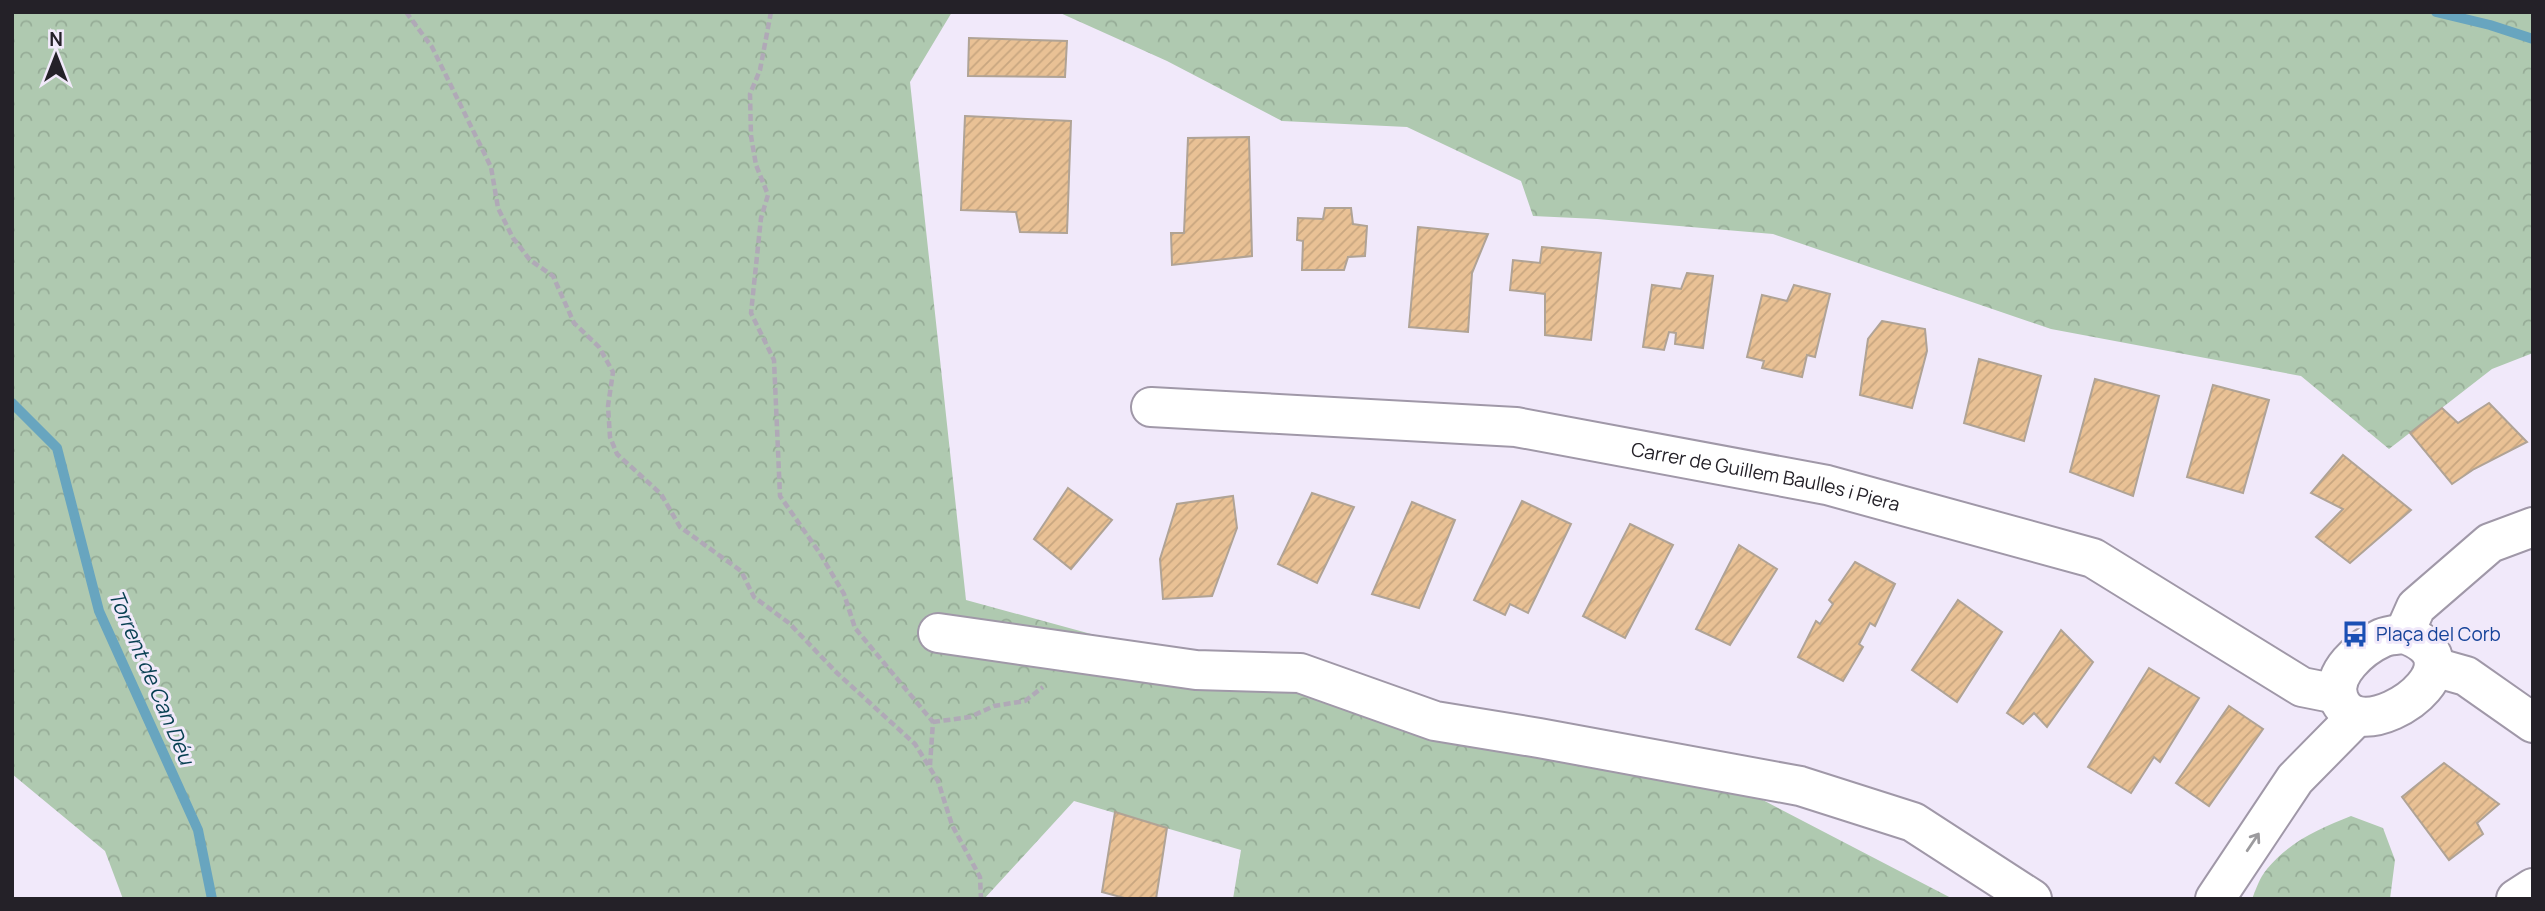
<svg xmlns="http://www.w3.org/2000/svg" width="2545" height="911" font-family="Manrope,sans-serif">
<style>
.forest{fill:url(#forest-crowns)}
.lines{fill:none;stroke-linecap:round;stroke-linejoin:round}
.stream{stroke:#68a5bf;stroke-width:10}
.building{fill:url(#building-hatch);stroke:#b0a395;stroke-width:2}
.minor-casing{stroke:#a098a8;stroke-width:42}
.path{stroke:#b0a9b7;stroke-width:4.5;stroke-dasharray:7 3.5;stroke-linecap:butt}
.minor{stroke:#fff;stroke-width:38}
.oneway{stroke:#9c9b9e}
.labels{text-anchor:middle;dominant-baseline:central;stroke-width:6;stroke-linejoin:round;paint-order:stroke}
.street-label{font-size:19px;fill:#242128;stroke:#f1e9fa}
.transit-label{font-size:19px;fill:#164399;stroke:#f1e9fa;text-anchor:start}
.water-label{font-size:21px;font-style:italic;fill:#073f51;stroke:#f1e9fa}
</style>
<defs>
<pattern id="forest-crowns" width="20" height="18" patternUnits="userSpaceOnUse" patternTransform="scale(1.75)"><rect width="20" height="18" fill="#afc9b0"/><path d="M2 6a3 3 0 1 1 6 0M12 15a3 3 0 1 1 6 0" fill="none" stroke="#96ac97"/></pattern>
<pattern id="building-hatch" width="6" height="6" patternUnits="userSpaceOnUse" patternTransform="scale(1.75)"><rect width="6" height="6" fill="#e9c195"/><path d="M-1 1l2-2M0 6l6-6M5 7l2-2" fill="none" stroke="#c8a680"/></pattern>
</defs>
<rect width="100%" height="100%" fill="#f1e9fa"/>
<g class="forest">
<path d="M12 12H952L910 82 966 600 1245 676 1759 798 1953 899H1233L1241 850 1074 801 984 899H123L105 851 12 774Z"/>
<path d="M1058 12H2533V353L2492 369 2389 449 2301 376 2051 329 1773 234 1597 219 1533 216 1521 181 1407 127 1282 121 1167 61Z"/>
<path d="M2351 816 2383 828 2395 860 2390 899H2252C2256 889 2260 877 2267 869 2289 842 2320 828 2351 816Z"/>
</g>
<g class="lines">
<g class="stream">
<path d="M2436 12 2490 25 2533 39"/>
<path d="M12 403 57 448 99 611 198 830 212 899"/>
</g>
</g>
<g class="building">
<path d="M969 38 1067 41 1065 77 968 76Z"/>
<path d="M965 116 1071 121 1067 233 1020 232 1016 212 961 210Z"/>
<path d="M1249 137 1252 256 1172 265 1171 233H1184L1188 138Z"/>
<path d="M1325 208H1351L1353 224 1367 226 1365 256 1348 257 1344 270H1302L1303 241 1297 240 1298 218 1323 219Z"/>
<path d="M1418 227 1488 234 1472 273 1468 332 1409 327Z"/>
<path d="M1542 247 1601 253 1591 340 1545 335V294L1510 290 1513 260 1540 263Z"/>
<path d="M1687 273 1713 276 1703 348 1675 344 1676 333 1669 332 1664 350 1643 347 1652 285 1681 289Z"/>
<path d="M1794 285 1830 294 1815 357 1807 355 1802 377 1762 368 1764 361 1747 357 1762 295 1787 301Z"/>
<path d="M1882 321 1925 329 1927 351 1912 408 1860 395 1868 339Z"/>
<path d="M1979 359 2041 376 2024 441 1964 423Z"/>
<path d="M2095 379 2159 396 2133 496 2070 472Z"/>
<path d="M2213 385 2269 400 2243 493 2187 477Z"/>
<path d="M2489 403 2527 442 2474 469 2452 484 2410 433 2442 408 2458 423Z"/>
<path d="M2343 455 2411 510 2350 563 2316 537 2343 509 2311 493Z"/>
<path d="M1068 488 1112 520 1071 569 1034 539Z"/>
<path d="M1312 493 1354 507 1317 583 1278 564Z"/>
<path d="M1233 496 1237 528 1212 596 1163 599 1160 559 1177 504Z"/>
<path d="M1522 501 1571 524 1528 613 1510 604 1505 615 1474 600Z"/>
<path d="M1412 502 1455 520 1419 608 1372 594Z"/>
<path d="M1630 524 1673 545 1625 638 1583 616Z"/>
<path d="M1739 545 1777 569 1730 645 1696 629Z"/>
<path d="M1855 562 1895 584 1875 626 1870 623 1859 644 1863 647 1843 681 1798 657 1816 621 1820 624 1833 604 1829 600Z"/>
<path d="M1958 600 2002 632 1957 702 1912 670Z"/>
<path d="M2061 630 2093 662 2047 727 2034 713 2023 724 2007 713Z"/>
<path d="M2149 668 2199 698 2160 762 2154 757 2131 793 2088 767Z"/>
<path d="M2229 706 2263 729 2209 806 2176 783Z"/>
<path d="M2444 763 2499 804 2477 823 2483 834 2449 860 2402 797Z"/>
<path d="M1115 812 1167 828 1156 899H1128L1102 892Z"/>
</g>
<g class="lines">
<g class="minor-casing">
<g id="minor">
<path id="s1" d="M1151 407 1516 427 1827 485 2093 558 2302 687 2337 694"/>
<path d="M938 633 1196 670 1300 673 1435 721 1539 738 1800 786 1913 822 2032 899"/>
<path d="M2404 634C2477 659 2398 724 2358 716 2349 714 2342 707 2339 699 2329 674 2362 647 2382 638 2389 635 2397 635 2404 634Z"/>
<path d="M2404 634 2416 607 2490 543 2533 527"/>
<path d="M2434 667 2466 676 2533 723"/>
<path d="M2215 899 2295 779 2357 716"/>
<path d="M2516 899 2533 888"/>
</g>
</g>
<g class="path">
<path d="M406 12 432 47 491 167 498 208 513 238 530 260 553 276 574 323 599 347 613 372 608 406 610 437 617 454 661 494 680 527 741 571 754 597 789 623 837 673 915 744 938 781 952 825 980 877 981 899"/>
<path d="M771 12 760 70 750 94 751 136 756 165 768 195 761 218 751 313 774 360 780 496 819 552 844 594 855 628 933 722 930 765"/>
<path d="M933 722 970 717 994 706 1025 701 1043 687"/>
</g>
<use href="#minor" class="minor"/>
</g>
<defs><path id="oneway-shaft" d="M-6 0H5M1.5-3L5.5 0L1.5 3" fill="none" stroke-width="1.6" stroke-linecap="round" stroke-linejoin="round" transform="scale(1.75)"/></defs>
<use class="oneway" href="#oneway-shaft" transform="translate(2253 842) rotate(-56)"/>
<defs>
<g id="bus-bare" transform="scale(2.1)"><path d="M-5-6H5V4H4V6H2V4H-2V6H-4V4H-5ZM-3.5-4V0h7V-4ZM-3.5 1.2v1.5H-2V1.2ZM2 1.2v1.5H3.5V1.2Z" fill="#1a4fb4" stroke="#f1e9fa" stroke-width="2.5" paint-order="stroke"/></g>
</defs>
<g fill-rule="evenodd">
<use href="#bus-bare" x="2355" y="634"/>
</g>
<g class="labels">
<g class="street-label">
<text stroke="none"><textPath href="#s1" startOffset="620">Carrer de Guillem Baulles i Piera</textPath></text>
</g>
<g class="transit-label">
<text x="2376" y="634">Plaça del Corb</text>
</g>
<g class="water-label">
<text transform="translate(152 677) rotate(67)">Torrent de Can Déu</text>
</g>
</g>
<rect width="2545" height="911" fill="none" stroke="#242128" stroke-width="28"/>
<g transform="translate(56 56)" stroke="#f1e9fa" stroke-width="5" paint-order="stroke">
<path d="M0-5L12 26L0 18L-12 26Z" fill="#242128"/>
<text y="-10" font-size="19" font-weight="bold" text-anchor="middle" fill="#242128">N</text>
</g>
</svg>
